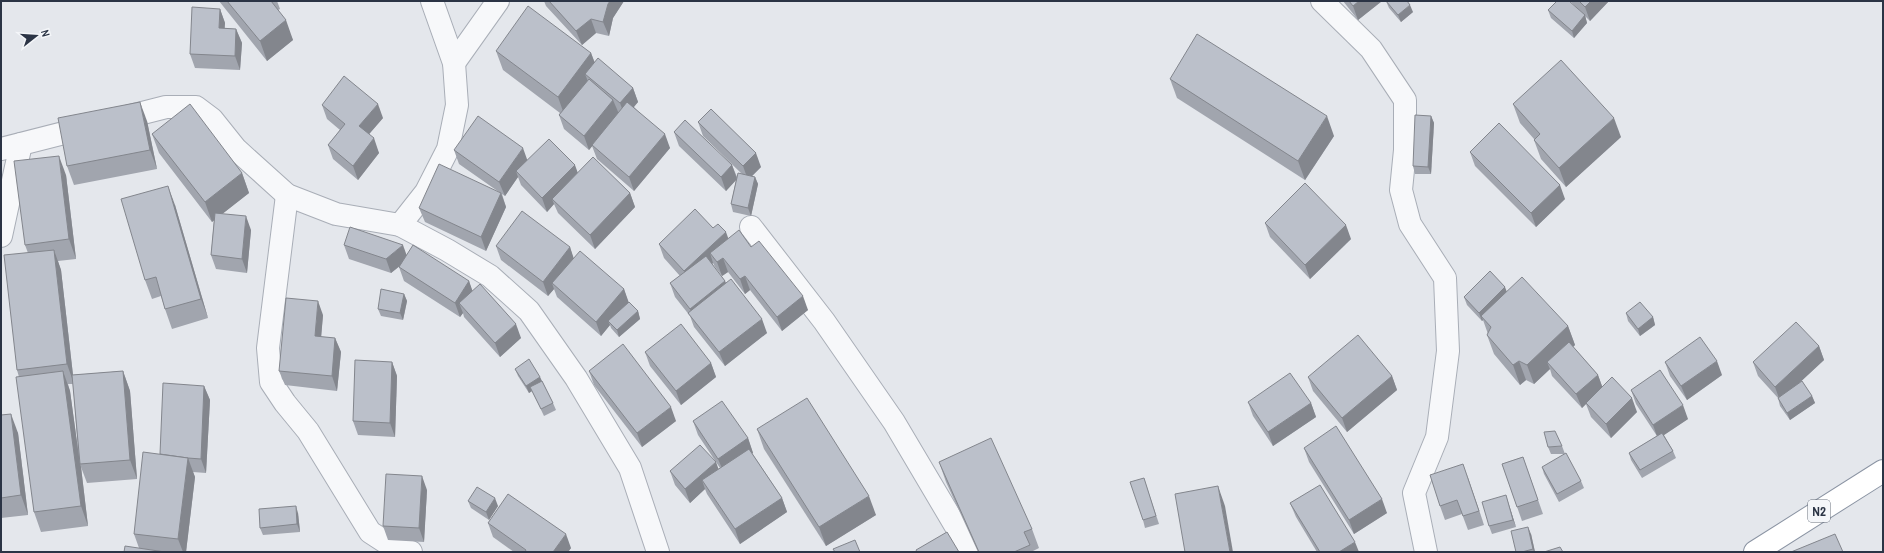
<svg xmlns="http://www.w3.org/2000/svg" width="1884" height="553" font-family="'Archivo Narrow',sans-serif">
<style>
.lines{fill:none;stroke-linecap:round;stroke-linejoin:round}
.minor-casing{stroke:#a9aeb7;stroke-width:24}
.highway-casing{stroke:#8b94a3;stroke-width:24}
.minor{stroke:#f7f8fa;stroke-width:22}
.highway{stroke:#fff;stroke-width:22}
.wall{fill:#a1a5ae;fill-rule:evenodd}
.shaded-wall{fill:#83868d}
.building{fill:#bbc0ca;stroke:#83868d}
.labels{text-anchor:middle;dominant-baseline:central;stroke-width:3;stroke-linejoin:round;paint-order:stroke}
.shield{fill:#f4f6f9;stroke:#676e7b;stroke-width:1}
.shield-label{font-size:13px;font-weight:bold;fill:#2b3445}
</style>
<rect width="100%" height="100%" fill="#e4e7ec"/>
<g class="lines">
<g class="minor-casing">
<g id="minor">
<path d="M1322 1 1371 49 1405 100V150L1401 190 1410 224 1445 278 1448 351 1437 437 1414 493 1426 552"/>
<path d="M454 63 498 1"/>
<path d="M1 149 166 107H196L212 119 236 149 287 195 336 214 400 225 447 250 490 276 529 311 576 378 630 468 658 552"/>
<path d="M287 195 268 348 271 382 285 403 308 431 370 532 390 545 411 552"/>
<path d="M400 225 426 192 448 149 457 105 454 63 432 1"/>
<path d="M751 227 824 321 894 422 971 552"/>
<path d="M1 236 21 144"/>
</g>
</g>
<g class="highway-casing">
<path id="highway" d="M1755 552 1883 471"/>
</g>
<use href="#minor" class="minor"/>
<use href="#highway" class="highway"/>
</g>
<g class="wall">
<path d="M219 1H277L280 9 278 10 293 40 267 61Z"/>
<path d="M544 1H624L613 18 609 36 596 33 582 45 546 6Z"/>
<path d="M1343 1H1382L1358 20Z"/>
<path d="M1386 1 1413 12 1401 22 1389 8Z"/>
<path d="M1570 1H1609L1590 21 1585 16 1587 23 1574 38 1551 18 1548 10 1582 13Z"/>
<path d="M220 9 225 23 224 28 236 29 242 43 240 70 195 68 190 54Z"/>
<path d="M496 51 591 53 595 63 633 88 638 102 634 107 670 148 634 191 597 159 592 146 589 150 564 129 559 115 560 113 503 70Z"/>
<path d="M1170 79 1334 136 1305 180 1177 98Z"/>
<path d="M1513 104 1621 137 1566 187 1541 159 1534 140V139L1520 123Z"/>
<path d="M322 105 383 118 369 134 379 153 358 180 333 159 328 145 340 130 327 119Z"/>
<path d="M1431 116 1434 123 1431 174H1415L1413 166Z"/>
<path d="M147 121 157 169 74 185 67 166Z"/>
<path d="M698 122 761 167 752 176 755 177 758 184 751 216 733 212 731 204 736 180 726 191 679 146 674 132 732 165 737 177 742 174 703 136Z"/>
<path d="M152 134 242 173 249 193 222 214 251 230 247 273 216 269 211 255 214 220 212 222 159 153Z"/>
<path d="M454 150 528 160 578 173 630 193 635 207 595 249 558 213 554 204 547 212 521 185 518 177 505 196 502 194 506 207 486 251 425 222 419 208 499 192 459 164Z"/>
<path d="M1470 152 1565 199 1536 227 1475 166Z"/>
<path d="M66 175 76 259 58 261 61 270 73 375 123 371 130 391 137 479 87 483 81 467 88 526 41 532 34 512 19 377 17 370 28 253 25 245ZM68 384H73L78 450 70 391Z"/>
<path d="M175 205 208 318 172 329 165 309 161 296 152 299 145 280Z"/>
<path d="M1265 223 1351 239 1310 279 1270 237Z"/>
<path d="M713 228 728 239 751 247 808 310 782 331 750 290 745 294 728 272 722 276 715 267 713 263 712 264 725 281 726 283 767 333 725 366 694 327 690 316 675 297 670 283 680 276 664 258 659 244Z"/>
<path d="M344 245 407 255 469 281 472 291 521 338 500 357 464 317 463 313 460 317 404 281 399 267 400 266 391 273 349 259Z"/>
<path d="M496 246 570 247 573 258 624 289 628 302 638 311 640 319 619 337 611 328 610 325 601 336 557 297 554 289 548 296 501 260Z"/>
<path d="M1507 292 1568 326 1575 345 1573 347 1598 375 1602 386 1637 412 1611 438 1591 417 1586 404 1582 408 1552 376 1550 369 1534 384 1526 380 1520 385 1494 354 1487 335 1488 334 1483 320 1482 321 1467 305 1464 297Z"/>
<path d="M404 294 407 301 403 320 381 316 378 309Z"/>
<path d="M1626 313 1653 317 1655 325 1640 336 1628 321Z"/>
<path d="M323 315 321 337 335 338 341 352 337 391 285 385 279 371Z"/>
<path d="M1819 346 1824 360 1800 382 1812 396 1815 403 1790 420 1780 406 1778 398 1758 376 1753 362Z"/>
<path d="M645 352 711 363 716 377 681 405 650 366Z"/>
<path d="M392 362 397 376 395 437 358 435 353 421Z"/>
<path d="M1665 362 1722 375 1687 400 1670 376Z"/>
<path d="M515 369 540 377 553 403 556 410 544 416 532 391 529 393 518 376Z"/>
<path d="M589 371 676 421 642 447 594 385Z"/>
<path d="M1392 376 1397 390 1347 432 1313 391 1308 377Z"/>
<path d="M204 386 210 400 206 473 193 472 195 477 186 552H124L139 548 134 534 160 454Z"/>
<path d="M1631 390 1688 419 1664 435 1673 451 1676 458 1642 478 1631 460 1629 453 1657 436 1636 404Z"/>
<path d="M1248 402 1311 403 1316 417 1273 446 1253 416Z"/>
<path d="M1 415 18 433 28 515 1 518Z"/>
<path d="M693 421 748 438 753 453H752L782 498 787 512 740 544 707 494 705 489 690 503 675 485 670 471 718 469 720 468 698 435Z"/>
<path d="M757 429 876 515 826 546 764 449Z"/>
<path d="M1562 446 1565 454H1551L1548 447Z"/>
<path d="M1304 448 1387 513 1354 534 1309 462Z"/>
<path d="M1523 457 1543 514 1522 521 1502 464Z"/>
<path d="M939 462 1032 529 1039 548 1033 551V552H978L946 482Z"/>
<path d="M1542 467 1581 481 1584 488 1559 502 1544 474Z"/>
<path d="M1144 478 1159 524 1145 528 1143 520Z"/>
<path d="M1468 478 1484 525 1468 530 1462 514 1445 520 1440 506Z"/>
<path d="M427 490 424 542 388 540 383 526Z"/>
<path d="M1506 495 1516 527 1492 534 1489 526Z"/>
<path d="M468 501 498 506 489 520 471 508Z"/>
<path d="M1290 503 1359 552H1317L1296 517Z"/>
<path d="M298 513 300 532 263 535 260 528Z"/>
<path d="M488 523 571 548 568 552H514L493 537Z"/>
<path d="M1531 534 1535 552H1516Z"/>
</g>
<g class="shaded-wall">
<path d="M610 1H624L613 18 609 36 603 22 608 4Z"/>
<path d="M1359 1H1382L1358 20 1353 6Z"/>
<path d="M1591 1H1609L1590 21 1585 7Z"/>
<path d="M1410 5 1413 12 1401 22 1398 15Z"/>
<path d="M220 9 225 23 224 42 219 28Z"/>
<path d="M1585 15 1587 23 1574 38 1572 31Z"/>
<path d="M591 19 596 33 582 45 576 31Z"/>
<path d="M286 20 293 40 267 61 260 41Z"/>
<path d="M236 29 242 43 240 70 235 56Z"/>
<path d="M591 53 598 72 585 74 589 84 565 117 558 97Z"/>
<path d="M633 88 638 102 625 117 620 103Z"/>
<path d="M613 100 619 114 589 150 584 136Z"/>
<path d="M140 102 147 121 157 169 150 150Z"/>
<path d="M378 104 383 118 364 140 359 126Z"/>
<path d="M1327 116 1334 136 1305 180 1298 161Z"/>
<path d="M1431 116 1434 123 1431 174 1428 167Z"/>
<path d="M1614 118 1621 137 1566 187 1559 168Z"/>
<path d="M665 134 670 148 634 191 629 177Z"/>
<path d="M374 138 379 153 358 180 353 166Z"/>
<path d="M523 148 528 162 516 171 518 177 505 196 499 182Z"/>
<path d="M756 153 761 167 748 180 743 166Z"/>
<path d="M59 156 66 175 76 259 69 239Z"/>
<path d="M575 165 580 179 552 199 554 204 547 212 542 198Z"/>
<path d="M732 165 737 179 726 191 721 177Z"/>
<path d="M242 173 249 193 212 222 205 202Z"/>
<path d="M755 177 758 184 751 216 748 208Z"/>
<path d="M1560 185 1565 199 1536 227 1531 213Z"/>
<path d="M168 186 175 205 208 318 201 299Z"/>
<path d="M501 193 506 207 486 251 481 237Z"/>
<path d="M630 193 635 207 595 249 590 235Z"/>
<path d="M246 216 251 230 247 273 242 259Z"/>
<path d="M1346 225 1351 239 1310 279 1305 265Z"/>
<path d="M726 232 731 246 710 253 713 263 689 285 684 271Z"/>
<path d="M403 245 408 259 391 273 386 259Z"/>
<path d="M570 247 575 262 552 283 554 289 548 296 543 282Z"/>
<path d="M54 250 61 270 74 384 67 364Z"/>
<path d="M723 258 728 272 722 276 717 262Z"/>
<path d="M745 276 750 290 745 294 740 279Z"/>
<path d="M469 281 474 295 459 303 463 313 460 317 455 303Z"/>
<path d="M725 281 730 295 693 319 690 309Z"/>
<path d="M1505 287 1508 295 1481 316 1483 320 1482 321 1479 313Z"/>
<path d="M624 289 629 303 608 321 610 325 601 336 596 322Z"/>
<path d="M404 294 407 301 403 320 400 313Z"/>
<path d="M803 296 808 310 782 331 777 317Z"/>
<path d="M318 301 323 315 320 350 315 336Z"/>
<path d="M638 311 640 319 619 337 617 330Z"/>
<path d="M1653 317 1655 325 1640 336 1638 329Z"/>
<path d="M762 319 767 333 725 366 719 352Z"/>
<path d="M516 324 521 338 500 357 495 343Z"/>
<path d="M1568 326 1575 345 1552 367 1547 362 1550 369 1534 384 1527 365Z"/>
<path d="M335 338 341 352 337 391 332 376Z"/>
<path d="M1819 346 1824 360 1780 401 1775 387Z"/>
<path d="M1519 361 1526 380 1520 385 1513 365Z"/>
<path d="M1717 361 1722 375 1687 400 1681 386Z"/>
<path d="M392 362 397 376 395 437 390 423Z"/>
<path d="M711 363 716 377 681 405 676 391Z"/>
<path d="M63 371 70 391 80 464 81 467 88 526 81 506Z"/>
<path d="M123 371 130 391 137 479 130 460Z"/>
<path d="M1598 375 1603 389 1586 403V404L1582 408 1576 394Z"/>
<path d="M1392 376 1397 390 1347 432 1342 418Z"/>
<path d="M540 377 543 384 530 387 532 391 529 393 526 386Z"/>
<path d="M204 386 210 400 206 473 201 459Z"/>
<path d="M1812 396 1815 403 1790 420 1787 413Z"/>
<path d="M1632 398 1637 412 1611 438 1606 424Z"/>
<path d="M1311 403 1316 417 1273 446 1268 432Z"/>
<path d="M1683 405 1688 419 1658 439 1653 425Z"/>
<path d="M671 407 676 421 642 447 637 433Z"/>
<path d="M11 414 18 433 28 515 21 495Z"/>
<path d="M748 438 753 453 724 473 718 459Z"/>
<path d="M188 458 195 477 186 552H183L178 539Z"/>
<path d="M716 462 721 476 702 480 705 489 690 503 685 489Z"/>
<path d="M1463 464 1468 478 1484 525 1479 511Z"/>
<path d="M422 476 427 490 424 542 419 528Z"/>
<path d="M1218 486 1225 506 1233 552H1230Z"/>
<path d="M1506 495 1508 502 1516 527 1513 520Z"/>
<path d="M869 496 876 515 826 546 819 527Z"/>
<path d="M495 498 498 506 489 520 486 512Z"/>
<path d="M782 498 787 512 740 544 735 529Z"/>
<path d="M1382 499 1387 513 1354 534 1349 520Z"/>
<path d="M296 506 298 513 300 532 297 524Z"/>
<path d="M1528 527 1531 534 1535 552H1534L1533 549Z"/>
<path d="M566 534 571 548 568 552H553Z"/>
<path d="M1355 542 1359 552H1339Z"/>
</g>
<g class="building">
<path d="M227 1H271L286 20 260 41Z"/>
<path d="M549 1H610L608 4 603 22 591 19 576 31Z"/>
<path d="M1349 1H1359L1353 6Z"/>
<path d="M1386 1H1407L1410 5 1398 15Z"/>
<path d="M1557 1H1569L1585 15 1572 31 1548 10Z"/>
<path d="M1579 1H1591L1585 7Z"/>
<path d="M528 6 591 53 558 97 496 51Z"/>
<path d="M192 7 220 9 219 28 236 29 235 56 190 54Z"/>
<path d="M1197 34 1327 116 1298 161 1170 79Z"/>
<path d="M598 58 633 88 620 103 585 74Z"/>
<path d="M1561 60 1614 118 1559 168 1534 140 1540 134 1513 104Z"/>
<path d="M344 76 378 104 359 126 374 138 353 166 328 145 345 124 322 105Z"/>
<path d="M589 79 613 100 584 136 559 115Z"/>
<path d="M140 102 150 150 67 166 58 118Z"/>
<path d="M627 102 665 134 629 177 592 145Z"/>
<path d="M190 104 242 173 205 202 152 134Z"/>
<path d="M711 109 756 153 743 166 698 122Z"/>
<path d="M1415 115 1431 116 1428 167 1413 166Z"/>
<path d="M478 116 523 148 499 182 454 150Z"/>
<path d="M685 120 732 165 721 177 674 132Z"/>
<path d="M1499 123 1560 185 1531 213 1470 152Z"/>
<path d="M549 139 575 165 542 198 516 171Z"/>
<path d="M59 156 69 239 25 245 14 161Z"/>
<path d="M593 157 630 193 590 235 552 199Z"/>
<path d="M439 164 501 193 481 237 419 208Z"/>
<path d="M738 173 755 177 748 208 731 204Z"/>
<path d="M1305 183 1346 225 1305 265 1265 223Z"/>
<path d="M168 186 201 299 165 309 156 277 145 280 121 199Z"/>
<path d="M695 209 713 228 718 224 726 232 684 271 659 244Z"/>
<path d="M522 211 570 247 543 282 496 246Z"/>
<path d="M215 213 246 216 242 259 211 255Z"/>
<path d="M350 227 403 245 386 259 344 245Z"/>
<path d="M739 230 751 247 759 241 803 296 777 317 745 276 740 279 723 258 717 262 710 253Z"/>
<path d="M413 245 469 281 455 303 399 267Z"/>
<path d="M54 250 67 364 17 370 4 255Z"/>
<path d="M580 251 624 289 596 322 552 283Z"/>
<path d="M706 256 725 281 690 309 670 283Z"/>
<path d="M1490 271 1505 287 1479 313 1464 297Z"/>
<path d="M1522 277 1568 326 1527 365 1519 361 1513 365 1487 335 1491 327 1481 316Z"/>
<path d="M731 279 762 319 719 352 688 313Z"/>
<path d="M480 284 516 324 495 343 459 303Z"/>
<path d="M381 289 404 294 400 313 378 309Z"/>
<path d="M286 298 318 301 315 336 335 338 332 376 279 371Z"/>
<path d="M629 302 638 311 617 330 608 321Z"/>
<path d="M1640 302 1653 317 1638 329 1626 313Z"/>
<path d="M1796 322 1819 346 1775 387 1753 362Z"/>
<path d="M681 324 711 363 676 391 645 352Z"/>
<path d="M1358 335 1392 376 1342 418 1308 377Z"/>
<path d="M1700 337 1717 361 1681 386 1665 362Z"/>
<path d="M1569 342 1598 375 1576 394 1547 362Z"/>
<path d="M623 344 671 407 637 433 589 371Z"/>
<path d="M529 359 540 377 526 386 515 369Z"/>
<path d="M355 360 392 362 390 423 353 421Z"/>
<path d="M1660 370 1683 405 1653 425 1631 390Z"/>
<path d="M63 371 81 506 34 512 16 377Z"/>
<path d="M123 371 130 460 80 464 72 375Z"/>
<path d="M1290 373 1311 403 1268 432 1248 402Z"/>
<path d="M1612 377 1632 398 1606 424 1586 403Z"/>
<path d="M542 381 553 403 541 409 530 387Z"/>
<path d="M1802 381 1812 396 1787 413 1778 398Z"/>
<path d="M163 383 204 386 201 459 188 458 160 454Z"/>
<path d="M807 398 869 496 819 527 757 429Z"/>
<path d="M722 401 748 438 718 459 693 421Z"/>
<path d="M11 414 21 495 1 498V415Z"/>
<path d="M1336 426 1382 499 1349 520 1304 448Z"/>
<path d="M1555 431 1562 446 1548 447 1544 432Z"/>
<path d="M1662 433 1673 451 1640 470 1629 453Z"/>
<path d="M991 438 1032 529 1024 532 1030 545 1014 552H979L939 462Z"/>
<path d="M700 445 716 462 685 489 670 471Z"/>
<path d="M749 449 782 498 735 529 702 480Z"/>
<path d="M143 452 188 458 178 539 134 534Z"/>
<path d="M1566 453 1581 481 1557 494 1542 467Z"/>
<path d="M1523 457 1538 500 1517 507 1502 464Z"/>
<path d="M1463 464 1479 511 1463 516 1457 500 1440 506 1430 475Z"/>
<path d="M386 474 422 476 419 528 383 526Z"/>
<path d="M1144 478 1156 516 1143 520 1130 482Z"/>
<path d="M1320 485 1355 542 1339 552H1320L1290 503Z"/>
<path d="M1218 486 1230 552H1185L1175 494Z"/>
<path d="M477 487 495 498 486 512 468 501Z"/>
<path d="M508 494 566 534 553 552H525L526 550 488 523Z"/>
<path d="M1506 495 1513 520 1489 526 1482 502Z"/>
<path d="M296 506 297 524 260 528 259 509Z"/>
<path d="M1528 527 1533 549 1522 552H1516L1511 531Z"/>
<path d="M947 532 959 552H917L916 550Z"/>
<path d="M1835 534 1843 552H1791Z"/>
<path d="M855 540 860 552H835L833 549Z"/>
<path d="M125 546 165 552H124Z"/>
<path d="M1560 547 1563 552H1544Z"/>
</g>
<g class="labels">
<rect class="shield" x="1808" y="500" width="22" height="22" rx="3"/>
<g class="shield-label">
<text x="1819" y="511">N2</text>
</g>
</g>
<rect width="1884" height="553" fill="none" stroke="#2b3445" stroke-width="4"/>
<g transform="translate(36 36) rotate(73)" stroke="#f4f6f9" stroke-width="3" paint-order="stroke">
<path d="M0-3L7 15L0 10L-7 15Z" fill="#2b3445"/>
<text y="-6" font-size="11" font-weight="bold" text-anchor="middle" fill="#2b3445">N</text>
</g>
</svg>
